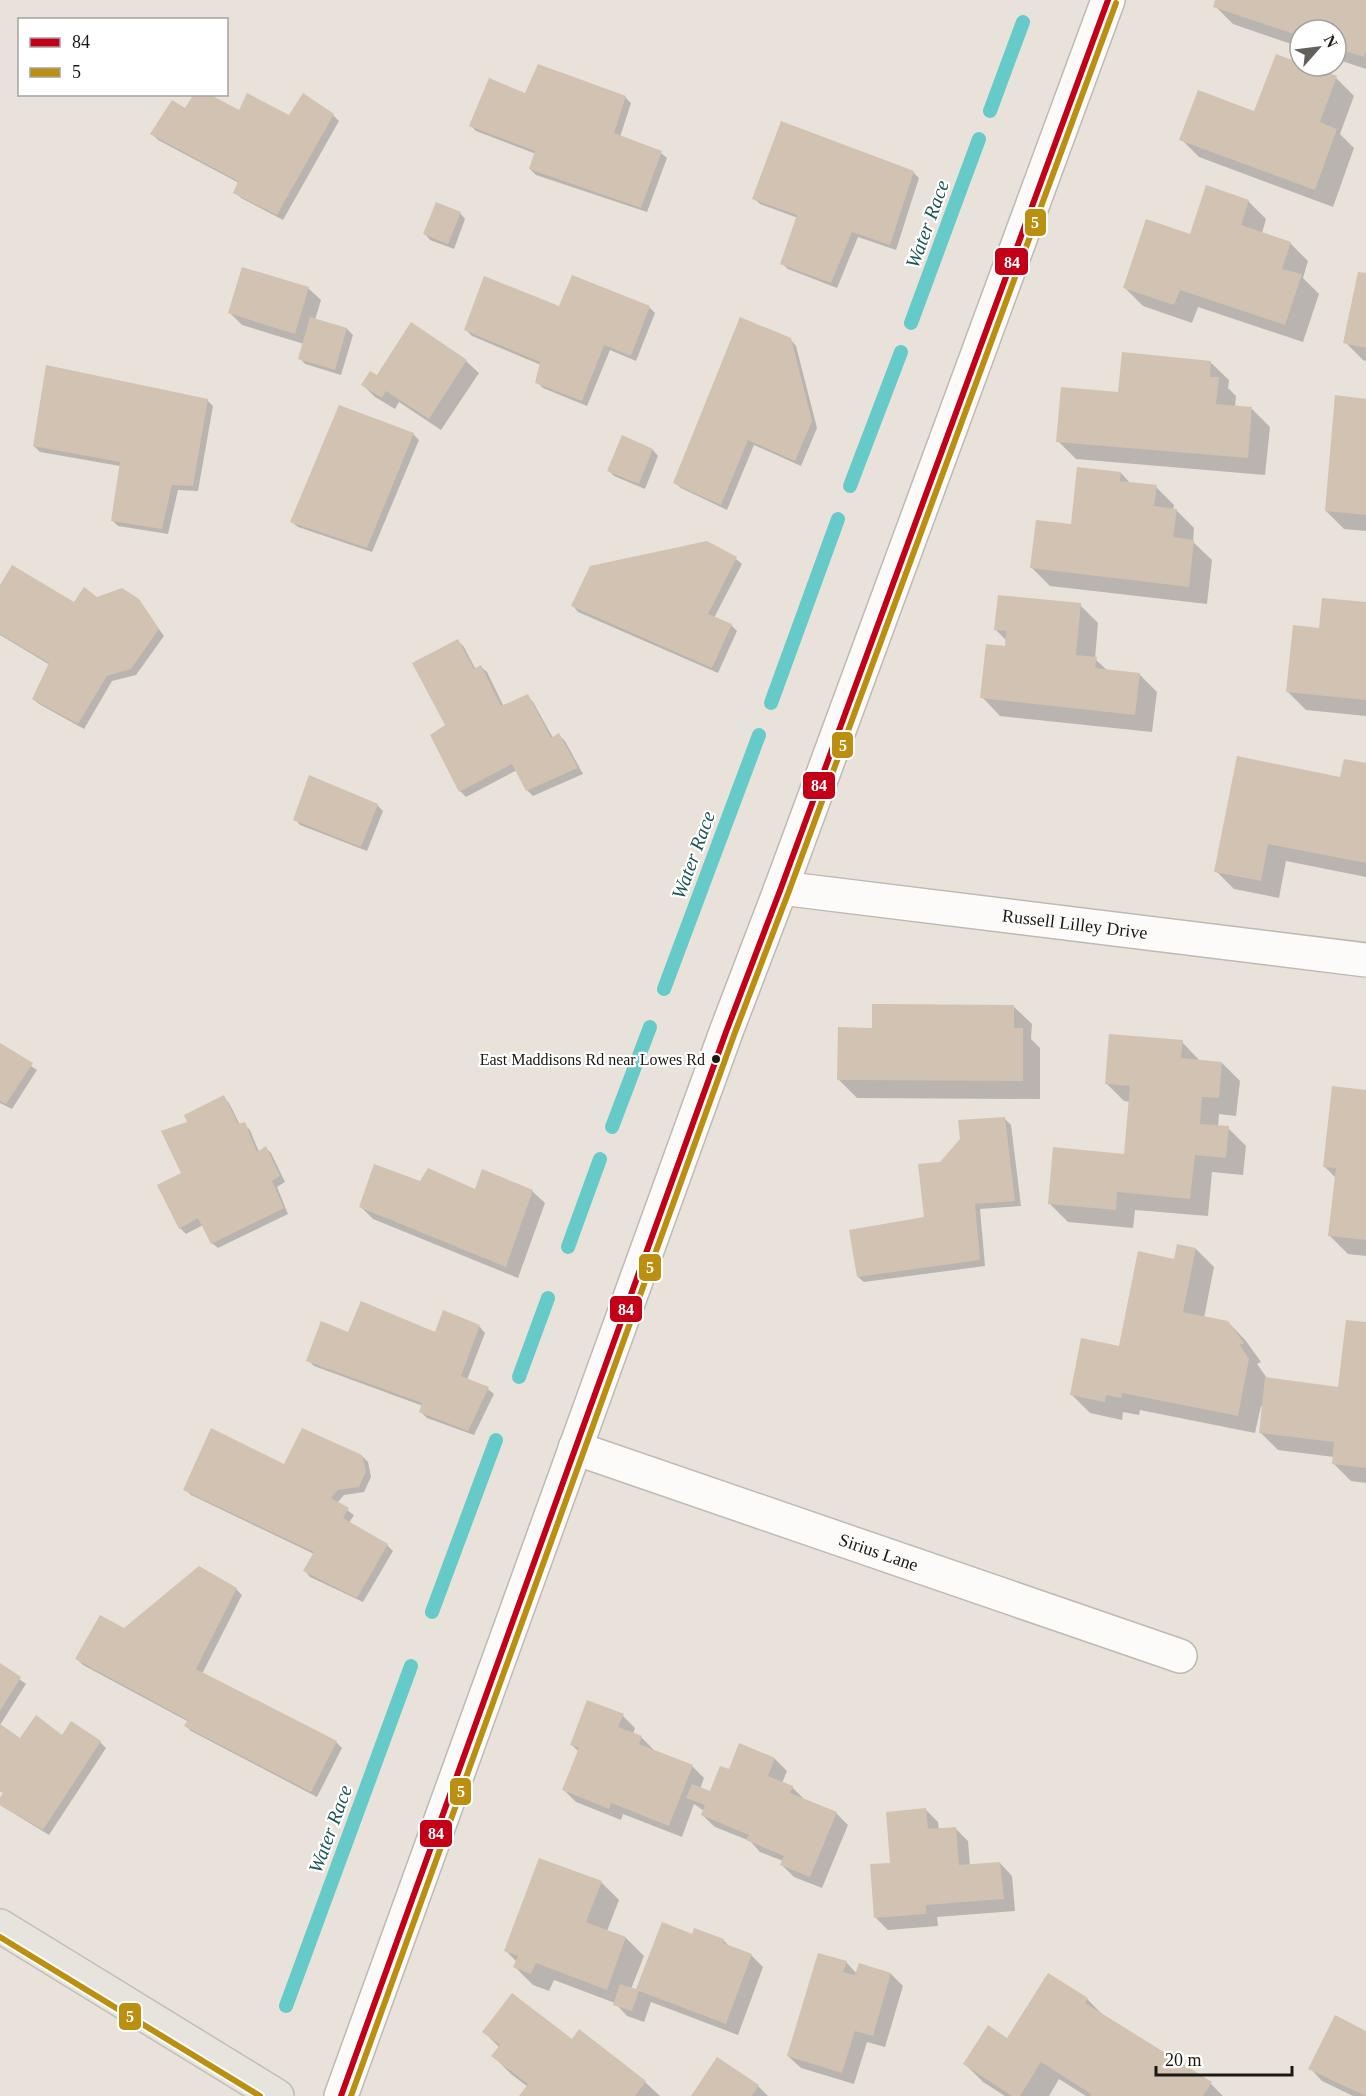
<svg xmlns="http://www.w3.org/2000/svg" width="1366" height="2096" font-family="Georgia,serif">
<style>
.shadow{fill:#0003}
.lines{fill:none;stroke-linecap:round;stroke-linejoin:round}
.stream{stroke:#66cbc8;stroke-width:14}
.building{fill:#d1c2b1}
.minor-casing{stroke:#beb9b3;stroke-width:36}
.major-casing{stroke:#c1beba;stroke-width:36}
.minor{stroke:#fcfbfa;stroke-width:33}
.major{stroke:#e7e3dd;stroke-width:33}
.bus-1-casing{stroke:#fff;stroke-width:10}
.bus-2-casing{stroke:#fff;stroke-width:10}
.bus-1{stroke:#c40019;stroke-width:6}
.bus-2{stroke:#bb8f10;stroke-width:6}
.bus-dot{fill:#1c1814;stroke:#fff;stroke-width:2}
.labels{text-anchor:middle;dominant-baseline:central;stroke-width:4.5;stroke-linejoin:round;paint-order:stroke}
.bus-label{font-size:16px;fill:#1c1814;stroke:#fff;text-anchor:end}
.street-label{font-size:18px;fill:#1c1814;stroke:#fff}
.water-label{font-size:20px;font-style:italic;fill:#1c5655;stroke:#fff}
.line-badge{stroke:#fff;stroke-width:2}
.badge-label{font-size:16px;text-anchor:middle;font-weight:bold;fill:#fff}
</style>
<rect width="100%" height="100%" fill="#e8e2db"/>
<g class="shadow">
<path d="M1217 0H1366V69L1336 59V30H1300V47L1233 24 1215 6Z"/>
<path d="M1300 64V66L1336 78 1354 96 1340 134 1354 148 1333 207 1199 157 1181 139 1255 113Z"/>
<path d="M526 95 625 97 631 103 620 137 661 153 667 158 647 212 536 175 530 169 536 154 476 131 471 126Z"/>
<path d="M186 110 289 117 333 115 339 121 283 220 241 198 235 192 239 183 158 140 152 134Z"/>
<path d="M913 172 919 178 896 250 858 237 837 288 788 269 782 263 798 218 760 204 754 198Z"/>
<path d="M1248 201 1266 219 1262 233 1290 243 1308 261 1303 278 1319 294 1303 342 1198 307 1192 323 1143 306 1125 288 1191 236Z"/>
<path d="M460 213 465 219 454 249 430 240 425 234Z"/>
<path d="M1366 275V361L1363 360 1345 342Z"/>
<path d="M573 277 650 308 655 313 636 361 610 350 587 406 543 388 537 382 541 365 472 336 466 330 559 308Z"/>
<path d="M308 288 321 300 315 320 347 329 353 335 341 375 305 364 300 358 304 344 242 325 230 313Z"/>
<path d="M411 325 466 361 479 373 441 430 399 402 395 409 375 397 363 385 377 377Z"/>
<path d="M790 339 796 346 817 428 801 466 754 445 727 510 681 488 675 483Z"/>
<path d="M1210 362 1229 380 1228 388 1236 396 1235 407 1252 409 1270 427 1265 475 1076 459 1058 441 1120 394Z"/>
<path d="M207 400 213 406 198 491 178 490 168 534 118 526 112 520 120 466 40 452 34 446Z"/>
<path d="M1366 400V531L1344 529 1326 511Z"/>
<path d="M413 434 419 440 372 552 298 527 292 522Z"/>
<path d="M623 437 653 450 658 456 645 489 614 476 609 471Z"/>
<path d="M1121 473 1131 484 1156 487 1174 505 1173 510H1176L1194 528 1193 542 1212 560 1207 604 1050 586 1032 568Z"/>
<path d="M736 559 742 564 714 618 731 625 737 631 718 673 578 612 573 606Z"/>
<path d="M0 588 75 604 97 598 138 600 164 636 136 675 112 681 84 729 39 704 33 699 50 665 0 635Z"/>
<path d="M1366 604V716L1306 710 1288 692 1320 630Z"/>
<path d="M1080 605 1098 623 1095 659 1108 671 1139 674 1157 692 1152 732 1000 716 982 697 1006 647 1007 641 996 630Z"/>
<path d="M458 641 464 647 476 670 481 667 487 672 504 707 527 696 533 702 553 738 559 735 565 741 583 774 533 796 527 790 517 770 466 797 460 791 447 725Z"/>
<path d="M1366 764V877L1286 861 1279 898 1234 889 1216 871 1341 779Z"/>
<path d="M377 805 383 811 367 851 300 825 295 819Z"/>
<path d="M1013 1006 1032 1024 1031 1039 1040 1048V1099L857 1098 839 1080 873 1029Z"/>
<path d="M1182 1042 1200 1061 1222 1063 1240 1081 1236 1116 1219 1114 1218 1127 1228 1128 1246 1146 1243 1175 1212 1172 1208 1216 1135 1210 1133 1228 1068 1222 1050 1204 1126 1156 1130 1102 1124 1101 1106 1083Z"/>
<path d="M0 1045 37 1070 12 1109 0 1103Z"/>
<path d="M1366 1091V1256L1348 1254 1330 1236 1336 1178 1324 1166Z"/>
<path d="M223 1097 229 1103 240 1125 244 1124 250 1130 259 1152 266 1148 271 1153 285 1182 277 1187 288 1214 218 1248 212 1243 203 1225 186 1234 180 1228 183 1174 189 1122Z"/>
<path d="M1005 1119 1011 1125 1021 1206 980 1209 985 1266 864 1282 858 1277 925 1218 940 1163Z"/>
<path d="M421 1183 476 1191H532L545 1203 518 1278 373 1219 361 1207Z"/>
<path d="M1196 1249 1214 1267 1204 1318 1228 1322 1246 1341 1261 1362 1257 1364 1267 1378 1339 1388 1366 1324V1483L1351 1481 1333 1463 1334 1457 1278 1450 1260 1432 1263 1406H1261L1255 1433 1140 1410 1139 1415 1123 1412 1122 1420 1090 1413 1072 1395 1120 1347 1175 1260Z"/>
<path d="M444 1312 480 1327 485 1333 467 1380 488 1389 494 1394 474 1435 427 1418 421 1412 423 1406 314 1366 308 1360 349 1334H436Z"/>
<path d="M362 1456 368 1462 371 1477 364 1492 344 1495 337 1503 354 1515 349 1523 387 1545 393 1551 363 1602 310 1577 305 1571 314 1554 191 1495 185 1489 285 1466Z"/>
<path d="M236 1589 242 1595 202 1674 337 1743 342 1748 317 1797 191 1731 186 1726 189 1722 83 1665 77 1659 124 1630Z"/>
<path d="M0 1665 26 1684 0 1725Z"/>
<path d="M623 1716 635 1728 633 1734 641 1737 653 1749V1751L692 1766 704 1778 700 1789 711 1793 730 1771 740 1745 775 1759 787 1771 782 1783 792 1787 804 1799 836 1813 848 1825 822 1888 794 1877 782 1865 783 1861 760 1852 750 1841 715 1827 702 1815 704 1811 694 1804 682 1837 623 1814 621 1820 576 1802 564 1790 579 1752 571 1744Z"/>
<path d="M0 1726 20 1741 62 1738 100 1742 106 1748 49 1835 0 1805V1800L5 1794 0 1791Z"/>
<path d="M926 1810 938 1822 939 1830 955 1828 968 1841 970 1866 1000 1863 1012 1876 1015 1911 937 1917 938 1926 888 1930 876 1918 892 1864Z"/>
<path d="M601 1882 619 1900 607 1931 626 1938 644 1956 631 1989 637 1991 693 1936 723 1940 730 1947 751 1955 763 1967 738 2035 651 2002 644 2022 627 2016 615 2003 554 1980 549 1991 533 1985 515 1967 517 1962 506 1951Z"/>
<path d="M846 1962 857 1974H891L903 1986 885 2047 867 2042 854 2084 801 2068 788 2056Z"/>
<path d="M1049 1975 1087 1999 1104 2016 1211 2084 1223 2096H1086L1059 2079 1049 2096H1005L983 2082 965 2064 1008 2040Z"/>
<path d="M484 2032 645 2082 660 2096H521L528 2087 511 2074 493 2056 500 2048Z"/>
<path d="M1366 2033V2096H1353L1322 2081 1310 2068Z"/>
<path d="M717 2059 758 2086 768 2096H692Z"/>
</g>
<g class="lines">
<g class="stream">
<path d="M990 111 1023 22"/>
<path d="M911 323 979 139"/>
<path d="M850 486 901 352"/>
<path d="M771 703 838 519"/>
<path d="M664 989 759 735"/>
<path d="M612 1127 650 1027"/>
<path d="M568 1247 600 1159"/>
<path d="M519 1377 548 1298"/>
<path d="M432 1612 496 1440"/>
<path d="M286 2006 411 1666"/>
</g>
</g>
<g class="building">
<path d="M1215 0H1366V51L1364 57 1336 48V30H1300V36L1213 7Z"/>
<path d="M1276 54 1300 63V66H1309L1337 76 1320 122 1337 129 1315 190 1179 140 1198 90 1254 111Z"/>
<path d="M538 64 626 96 614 133 662 151 641 208 529 169 535 151 469 126 489 78 525 93Z"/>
<path d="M247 93 289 115 303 93 334 114 277 215 233 193 238 181 150 134 172 100 185 108 194 94H209L239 110Z"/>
<path d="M781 121 914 171 890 245 852 232 831 283 780 264 797 215 752 199Z"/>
<path d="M1206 185 1249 200 1241 225 1291 242 1282 269 1302 274 1285 325 1180 290 1174 305 1123 288 1146 219 1190 234Z"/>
<path d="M436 202 461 212 448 244 423 234Z"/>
<path d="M242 267 309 287 295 334 228 313Z"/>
<path d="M1358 272 1366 273V348L1343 343Z"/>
<path d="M572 275 650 306 631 356 604 345 582 401 535 383 540 362 464 330 484 276 559 306Z"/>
<path d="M310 317 347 328 335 370 298 359Z"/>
<path d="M740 317 791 338 812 421 795 461 748 440 721 505 673 483Z"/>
<path d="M411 322 467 360 429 419 386 391 382 398 361 385 370 371 377 375Z"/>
<path d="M1122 352 1211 361 1210 377H1219L1216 404 1252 407 1248 458 1056 442 1061 387 1118 392Z"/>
<path d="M46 365 208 399 193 486 172 485 162 529 111 521 120 462 33 446Z"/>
<path d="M1335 395 1366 399V515L1325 511Z"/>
<path d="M339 405 414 433 367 548 290 522Z"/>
<path d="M622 435 653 449 639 484 607 471Z"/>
<path d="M1077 467 1121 472 1120 481 1157 485 1154 506 1177 509 1173 537 1194 540 1189 587 1030 568 1036 520 1071 524Z"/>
<path d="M707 541 737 557 708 614 732 624 712 668 571 606 590 566Z"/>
<path d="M12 565 74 602 84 587 97 597 122 588 139 599 159 629 131 669 107 676 78 724 32 699 49 663 0 634V585Z"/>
<path d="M998 595 1081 603 1076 655 1097 657 1095 668 1140 673 1135 715 980 698 986 644 1005 646 1006 631 994 630Z"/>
<path d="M1322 598 1366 602V700L1286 692 1293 625 1319 628Z"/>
<path d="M458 639 474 669 481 665 501 706 528 694 551 738 559 733 578 768 526 791 512 764 459 792 430 735 445 725 412 663Z"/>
<path d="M1237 756 1340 777 1344 759 1366 763V863L1268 844 1261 881 1214 872Z"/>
<path d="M309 775 378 804 361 847 293 820Z"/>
<path d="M872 1004 1014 1005V1028H1023V1081L837 1080 838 1027 872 1028Z"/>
<path d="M1109 1034 1183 1040 1181 1058 1222 1062 1219 1098 1202 1097 1200 1124 1229 1126 1226 1158 1195 1155 1190 1199 1117 1192 1116 1210 1048 1204 1053 1147 1124 1154 1130 1086 1105 1084Z"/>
<path d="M0 1043 33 1063 6 1104 0 1101Z"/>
<path d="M1332 1086 1366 1090V1240L1328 1236 1336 1168 1323 1167Z"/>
<path d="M224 1095 238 1124 245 1122 257 1152 266 1146 280 1176 272 1181 284 1208 211 1244 198 1218 179 1229 157 1185 181 1173 161 1131 187 1122 184 1115Z"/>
<path d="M1005 1117 1015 1201 975 1204 980 1260 857 1277 849 1230 924 1217 918 1164 940 1162 960 1139 958 1120Z"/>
<path d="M374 1164 420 1181 428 1168 475 1189 482 1169 533 1190 506 1267 359 1207Z"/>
<path d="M1177 1244 1196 1248 1183 1312 1228 1321 1244 1343 1240 1345 1249 1359 1238 1416 1122 1393 1121 1398 1106 1395 1105 1402 1070 1395 1081 1338 1119 1346 1138 1251 1174 1259Z"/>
<path d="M361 1301 435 1332 443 1310 480 1325 461 1376 489 1387 468 1431 419 1412 422 1403 306 1361 321 1321 348 1332Z"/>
<path d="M1346 1320 1366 1322V1468L1332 1464 1334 1442 1259 1433 1265 1377 1338 1387Z"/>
<path d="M211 1428 284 1464 302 1428 362 1455 366 1471 359 1487 338 1490 331 1498 349 1508 343 1518 388 1544 357 1598 303 1571 314 1552 183 1490Z"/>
<path d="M199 1566 237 1588 196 1669 337 1741 311 1792 184 1726 188 1720 75 1659 100 1615 124 1628Z"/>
<path d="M0 1663 21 1677 0 1711Z"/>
<path d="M587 1700 624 1714 618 1727 642 1736 639 1744 693 1765 669 1826 611 1803 609 1809 562 1790 579 1748 570 1745Z"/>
<path d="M36 1715 62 1735 71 1721 101 1741 43 1830 0 1805V1798L3 1793 0 1791V1724L20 1738Z"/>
<path d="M739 1743 775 1758 768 1776 793 1786 790 1793 837 1812 810 1877 780 1865 784 1856 746 1840 749 1835 701 1815 705 1805 686 1798 692 1784 710 1791 720 1766 729 1769Z"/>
<path d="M926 1808 928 1829 956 1827 959 1865 1000 1862 1004 1899 926 1905V1914L874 1918 870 1864 890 1863 886 1812Z"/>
<path d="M539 1858 602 1881 586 1922 626 1937 607 1990 536 1963 531 1974 513 1967 518 1956 504 1951Z"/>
<path d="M662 1922 692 1934 694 1928 724 1939 723 1943 752 1954 726 2024 639 1991 632 2011 613 2005 620 1984 636 1989Z"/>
<path d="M818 1953 847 1961 843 1972 855 1975 859 1963 891 1973 873 2036 855 2031 842 2073 787 2056Z"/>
<path d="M1048 1973 1088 1998 1085 2003 1212 2082 1203 2096H1090L1091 2094 1041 2062 1020 2096H1012L963 2064 988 2025 1007 2038Z"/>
<path d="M512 1993 572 2039 579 2029 646 2081 635 2096H519L528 2084 491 2056 500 2045 482 2032Z"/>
<path d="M1335 2015 1366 2031V2096L1308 2069Z"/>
<path d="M717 2057 759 2085 752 2096H691Z"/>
</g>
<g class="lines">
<g class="minor-casing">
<g id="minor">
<path id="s1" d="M781 888 1366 960"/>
<path id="s2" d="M575 1448 1180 1656"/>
<path d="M341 2096 726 1032 781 888 1108 0"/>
</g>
</g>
<g class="major-casing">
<path id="major" d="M0 1926 277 2096"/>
</g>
<use href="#minor" class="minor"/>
<use href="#major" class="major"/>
<g class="bus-1-casing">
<path id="bus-1" d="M341 2096 726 1032 781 888 1108 0"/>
</g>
<g class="bus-2-casing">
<g id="bus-2">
<path d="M0 1937 260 2096"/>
<path d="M351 2096 734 1035 789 891 1116 3"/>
</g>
</g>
<use href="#bus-1" class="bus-1"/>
<use href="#bus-2" class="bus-2"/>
</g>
<circle class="bus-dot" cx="716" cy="1059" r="5"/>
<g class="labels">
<g class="bus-label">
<text x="705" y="1059">East Maddisons Rd near Lowes Rd</text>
</g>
<g class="street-label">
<text stroke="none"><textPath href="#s1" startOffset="296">Russell Lilley Drive</textPath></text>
<text stroke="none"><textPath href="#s2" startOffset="321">Sirius Lane</textPath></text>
</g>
<g class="water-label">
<text transform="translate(927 224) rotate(-70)">Water Race</text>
<text transform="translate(693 855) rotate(-70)">Water Race</text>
<text transform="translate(330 1829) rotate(-70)">Water Race</text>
</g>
</g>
<g class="line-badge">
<rect x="1024" y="208" width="23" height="29" rx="6" fill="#bb8f10"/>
<rect x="994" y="247" width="35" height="29" rx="6" fill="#c40019"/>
<rect x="831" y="731" width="23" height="28" rx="6" fill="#bb8f10"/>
<rect x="802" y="771" width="34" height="29" rx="6" fill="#c40019"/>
<rect x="638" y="1253" width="24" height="29" rx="6" fill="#bb8f10"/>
<rect x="609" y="1295" width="34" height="28" rx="6" fill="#c40019"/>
<rect x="449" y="1777" width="23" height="29" rx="6" fill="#bb8f10"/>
<rect x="419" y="1819" width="34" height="29" rx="6" fill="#c40019"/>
<rect x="118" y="2002" width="24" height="29" rx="6" fill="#bb8f10"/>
</g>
<g class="badge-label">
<text x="1035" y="228">5</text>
<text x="1012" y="268">84</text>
<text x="843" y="751">5</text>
<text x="819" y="791">84</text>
<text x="650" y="1273">5</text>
<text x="626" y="1315">84</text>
<text x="461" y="1797">5</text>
<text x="436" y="1839">84</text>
<text x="130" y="2022">5</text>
</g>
<rect x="18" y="18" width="210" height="78" fill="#ffffff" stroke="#a4a3a1" stroke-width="1.5"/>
<rect x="30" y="38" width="30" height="9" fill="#c40019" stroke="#a4a3a1" stroke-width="1.5"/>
<text x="72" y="48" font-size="18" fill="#1c1814">84</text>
<rect x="30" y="68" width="30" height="9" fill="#bb8f10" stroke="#a4a3a1" stroke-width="1.5"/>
<text x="72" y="78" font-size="18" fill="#1c1814">5</text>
<g transform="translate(1318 48) rotate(62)"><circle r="28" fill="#ffffff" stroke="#a4a3a1" stroke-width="1.5"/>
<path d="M0-4.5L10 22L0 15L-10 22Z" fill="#635f5a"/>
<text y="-9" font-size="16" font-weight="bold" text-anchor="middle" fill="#1c1814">N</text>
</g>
<path d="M1156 2066v9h136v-9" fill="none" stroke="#1c1814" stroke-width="3"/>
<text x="1165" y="2066" font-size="18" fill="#1c1814" stroke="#ffffff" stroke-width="4.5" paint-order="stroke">20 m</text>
</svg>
